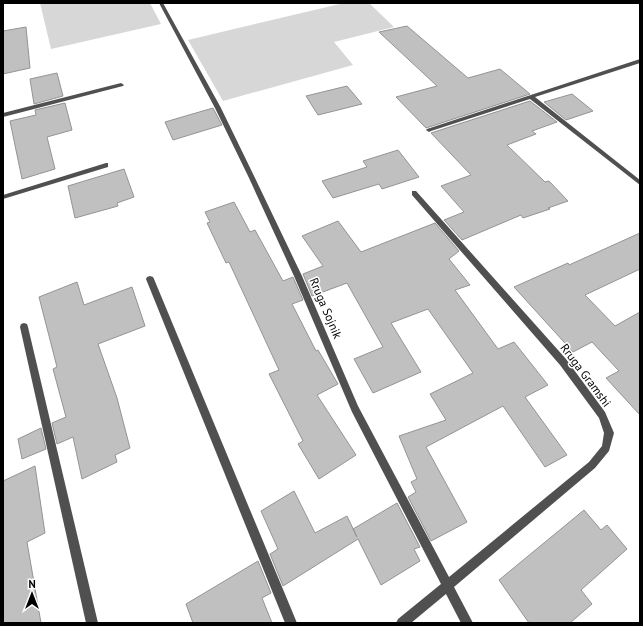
<svg xmlns="http://www.w3.org/2000/svg" width="643" height="626" font-family="'PT Sans',sans-serif">
<style>
.green{fill:#d7d7d7}
.building{fill:#c0c0c0;stroke:#949494}
.lines{fill:none;stroke-linecap:round;stroke-linejoin:round}
.service{fill:#505050;fill-rule:evenodd}
.minor{fill:#505050;fill-rule:evenodd}
.labels{text-anchor:middle;dominant-baseline:central;stroke-width:3;stroke-linejoin:round;paint-order:stroke}
.street-label{font-size:12px;fill:#000;stroke:#fff}
</style>
<rect width="100%" height="100%" fill="#fff"/>
<g class="green">
<path d="M40 3H150L161 24 51 49Z"/>
<path d="M344 3H369L394 27 334 42 353 65 223 101 188 40Z"/>
</g>
<g class="building">
<path d="M407 26 468 78 500 69 530 94 426 128 396 97 437 86 379 32Z"/>
<path d="M26 27 30 68 3 74V31Z"/>
<path d="M57 73 63 96 34 104 30 79Z"/>
<path d="M347 86 362 104 318 115 306 96Z"/>
<path d="M572 94 593 111 566 120 544 102Z"/>
<path d="M530 101 557 122 532 131 536 134 507 145 545 182 549 181 568 201 548 208 550 209 523 218 521 215 462 240 444 220 464 212 441 186 471 175 431 133Z"/>
<path d="M65 103 72 130 47 137 55 169 22 179 10 121 36 115 35 110Z"/>
<path d="M213 108 222 125 173 140 165 122Z"/>
<path d="M398 150 419 177 382 189 379 184 333 198 322 181 367 167 363 161Z"/>
<path d="M124 169 134 197 117 203 118 206 75 218 68 186Z"/>
<path d="M234 202 250 232 255 230 283 281 293 277 303 300 292 304 316 351 318 350 338 384 317 395 356 455 319 479 298 444 303 441 269 374 279 370 229 262 226 263 207 223 210 222 205 212Z"/>
<path d="M338 221 361 252 435 223 459 251 449 259 470 285 455 290 498 349 514 342 548 385 525 397 567 455 545 467 503 406 426 447 467 522 431 541 408 497 416 492 411 482 417 479 399 436 446 420 430 394 473 373 428 309 391 323 421 372 373 393 354 359 383 347 347 283 312 296 303 274 323 266 302 236Z"/>
<path d="M640 233V269L585 295 615 326 640 312V415L606 378 619 371 592 342 573 352 514 287 568 263 569 265Z"/>
<path d="M77 282 84 305 132 287 145 326 98 344 117 398 130 448 115 455 117 462 82 479 73 437 57 444 52 423 66 417 53 369 57 367 39 297Z"/>
<path d="M41 428 46 449 22 459 18 439Z"/>
<path d="M35 466 45 533 27 542 41 623H3V481Z"/>
<path d="M294 491 315 533 347 516 357 537 353 529 397 503 420 547 414 549 420 561 381 585 358 539 283 586 270 554 278 549 261 511Z"/>
<path d="M584 510 601 530 607 525 627 549 581 590 592 604 570 623H529L499 580Z"/>
<path d="M258 561 271 593 262 598 272 623H193L186 604Z"/>
</g>
<g class="lines">
<g class="service">
<path d="M150 276 153 277 154 279 297 623H285L146 279 147 277Z"/>
<path d="M24 323 27 324 28 327 98 623H86L20 327 21 324Z"/>
</g>
<g class="minor">
<path d="M159 3H163L221 108 255 178 302 276 358 406 449 577 589 462 602 446 604 433 599 418 560 365 412 195V191H416L566 359 605 412 614 433 609 451 595 468 454 587 473 623H461L446 594 411 623H396L398 619 441 584 352 412 294 276 249 178 215 108Z"/>
<path d="M640 59V63L535 97 640 180V185L530 99 431 131 429 132 426 130 427 129Z"/>
<path d="M121 83 124 85 123 86 3 117V113Z"/>
<path d="M106 163H108V167L3 199V195Z"/>
</g>
</g>
<g class="labels">
<g class="street-label">
<text transform="translate(326 308) rotate(67)">Rruga Sojnik</text>
<text transform="translate(586 375) rotate(53)">Rruga Gramshi</text>
</g>
</g>
<rect width="643" height="626" fill="none" stroke="#000000" stroke-width="8"/>
<g transform="translate(32 594)" stroke="#ffffff" stroke-width="3" paint-order="stroke">
<path d="M0-3L7 15L0 10L-7 15Z" fill="#000000"/>
<text y="-6" font-size="11" font-weight="bold" text-anchor="middle" fill="#000000">N</text>
</g>
</svg>
